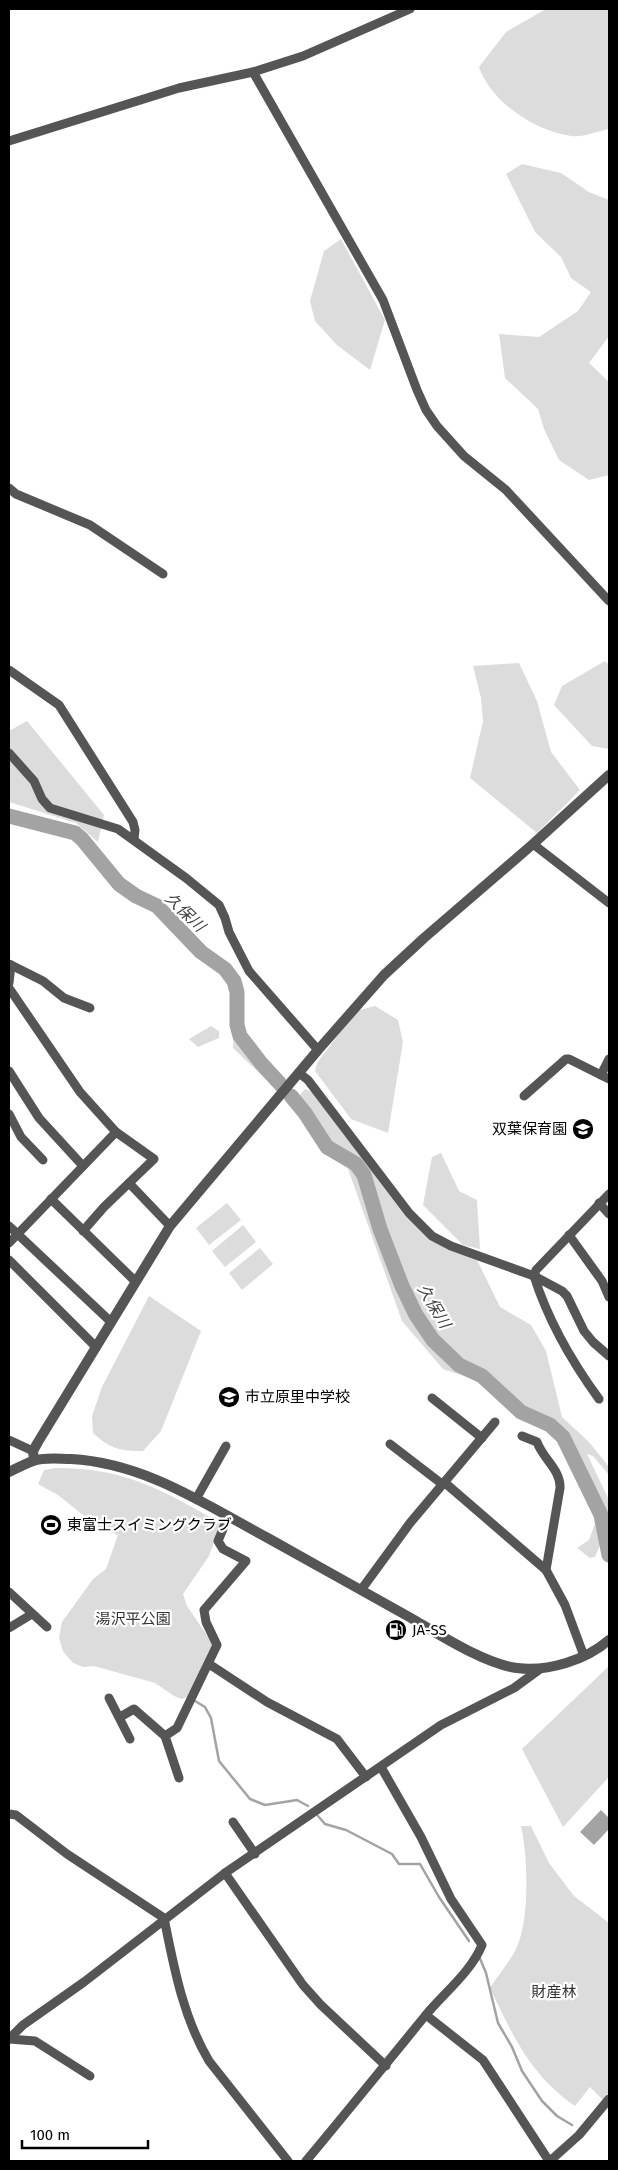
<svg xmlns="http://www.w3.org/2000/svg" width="618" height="2170" font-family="'Fira Sans','Noto Sans JP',sans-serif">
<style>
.green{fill:#dcdcdc}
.water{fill:#a3a3a3}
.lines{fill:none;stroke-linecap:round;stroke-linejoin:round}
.stream{stroke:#a3a3a3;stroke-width:2.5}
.river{stroke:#a3a3a3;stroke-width:15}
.minor{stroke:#555;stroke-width:9}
.tertiary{stroke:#555;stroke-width:10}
.labels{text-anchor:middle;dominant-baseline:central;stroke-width:4.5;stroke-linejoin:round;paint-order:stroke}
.poi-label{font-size:15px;fill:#000;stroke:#fff;text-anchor:start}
.park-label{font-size:15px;fill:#333;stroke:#fff}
.water-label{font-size:16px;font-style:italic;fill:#444;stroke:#fff}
</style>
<rect width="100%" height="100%" fill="#fff"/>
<g class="green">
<path d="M546 9H609V129C598 131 582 138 571 136 535 131 491 102 479 67L506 32Z"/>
<path d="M522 164 561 173 589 192 609 200V336L589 363 609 382V475L589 480 559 460 544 429 538 409 505 378 499 334 539 337 578 311 591 292 571 278 561 257 535 232 506 174Z"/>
<path d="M341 239 385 320 370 370 337 345 315 321 310 301 324 251Z"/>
<path d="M605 661 609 665V749L592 746 554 705 562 686Z"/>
<path d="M519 663 537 701 551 752 580 790 537 833 470 778 483 721 481 698 473 666Z"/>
<path d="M27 721 104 815 98 842 76 823 9 802V731Z"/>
<path d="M375 1006 398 1020 403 1042 388 1133 351 1119 315 1071 317 1063 356 1011Z"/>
<path d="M211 1026 219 1031V1038L198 1047 189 1039Z"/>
<path d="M234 1031 283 1083 277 1090 233 1048Z"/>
<path d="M305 1089 312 1092 406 1217 430 1238 477 1260 500 1307 531 1325 546 1351 562 1417 588 1441 606 1463 609 1467V1475L593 1456 587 1454 609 1500V1527L608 1526 595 1557 590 1558 577 1548 589 1540 601 1507 570 1441 550 1428 521 1417 487 1384 443 1369 402 1321 347 1166 324 1149 292 1104Z"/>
<path d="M441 1153 459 1191 477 1200 480 1249 463 1245 423 1205 432 1157Z"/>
<path d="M227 1203 241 1220 209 1245 196 1228Z"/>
<path d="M243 1225 256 1242 225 1267 212 1251Z"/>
<path d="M260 1248 273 1264 242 1290 229 1273Z"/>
<path d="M149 1296 201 1331 161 1431 143 1451C120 1451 110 1449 93 1433L92 1416 102 1387Z"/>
<path d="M56 1468C127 1468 161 1490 221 1523L209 1556 183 1594 187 1606 213 1644 202 1665 195 1687 189 1696 182 1699 174 1696 155 1683 94 1666 83 1667 73 1663 63 1651 59 1638 62 1622 93 1579 106 1569 118 1535 98 1527 58 1495 38 1484 44 1470Z"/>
<path d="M609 1666V1774L607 1779 563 1827 522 1749Z"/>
<path d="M521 1826H531L549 1863 574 1896 609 1923V2092L603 2100 590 2087 575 2106C530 2075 513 2036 490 1988 498 1975 509 1963 516 1949 530 1921 528 1856 521 1826Z"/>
</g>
<path class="water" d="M601 1810 609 1818V1829L594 1845 580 1832Z"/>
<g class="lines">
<g class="stream">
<path d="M195 1701 205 1707 211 1718 219 1761 250 1799 265 1805 297 1800 308 1806"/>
<path d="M318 1816 325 1824 346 1830 392 1854 399 1864H420L439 1897 469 1941"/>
<path d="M479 1956 486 1973 498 2023 512 2047 522 2071 542 2101 557 2116 572 2125"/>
</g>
<g class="river">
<path d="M9 816 75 833 82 839 119 884 136 896 157 906 201 952 225 969 234 981 237 992V1025L240 1036 261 1063 282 1086"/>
<path d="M291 1096 305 1113 327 1147 356 1164 364 1175 380 1229 402 1286 416 1315 433 1340 459 1365 482 1376 521 1412 550 1425 563 1437 601 1515 609 1555"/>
</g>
<g class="minor">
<path d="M253 72 383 300 417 390 426 410 437 426 464 456 506 490 609 601"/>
<path d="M9 141 179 88 253 72 303 56 410 9"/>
<path d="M9 488 16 494 90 525 163 574"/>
<path d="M9 670 59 705 133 822 135 830 134 839"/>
<path d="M9 753 34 781 42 799 50 808 118 829 186 878 219 905 225 918 229 932 249 971 318 1050"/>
<path d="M533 844 609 903"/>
<path d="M9 964 43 981 64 998 90 1008"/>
<path d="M9 983 11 965"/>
<path d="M9 988 80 1092 116 1132 154 1159 104 1207 83 1231"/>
<path d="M609 1059 601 1075 609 1079"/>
<path d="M9 1071 39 1118 83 1166"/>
<path d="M299 1073 308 1080 409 1213 432 1236 451 1246 534 1276 562 1291 567 1296 584 1331 593 1342 609 1356"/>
<path d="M524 1096 566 1059H569L601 1075"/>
<path d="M9 1114 21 1137 43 1160"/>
<path d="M129 1183 170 1226"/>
<path d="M51 1199 136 1282"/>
<path d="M599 1203 609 1214"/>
<path d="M9 1226 111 1322"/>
<path d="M569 1235 602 1281 609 1297"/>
<path d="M9 1243 116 1132"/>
<path d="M9 1260 96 1347"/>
<path d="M432 1398 482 1438"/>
<path d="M599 1399C572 1362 548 1320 534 1276L536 1270 609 1194"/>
<path d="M522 1436 537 1442C543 1459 561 1470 560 1488L546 1570 565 1605 584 1656"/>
<path d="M9 1440 33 1451"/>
<path d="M390 1444 442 1484"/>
<path d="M444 1482 546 1570"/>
<path d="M196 1499 226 1446"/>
<path d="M361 1590 410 1523 495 1422"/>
<path d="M9 1592 47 1627"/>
<path d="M9 1628 32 1614"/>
<path d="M209 1664 267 1702 337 1739 366 1777"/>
<path d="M109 1698 130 1739"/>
<path d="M120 1717 134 1709 165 1736 179 1778"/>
<path d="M165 1736 177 1728 217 1645 206 1622 204 1610 246 1561 223 1549 218 1541 228 1517"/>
<path d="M9 1814 16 1815 67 1854 164 1918C174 1968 183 2017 209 2061L288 2161"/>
<path d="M233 1822 255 1854"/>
<path d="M225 1873 303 1985 321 2005 386 2066"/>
<path d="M426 2015 483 2060 549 2161"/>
<path d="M9 2039 23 2025 84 1982 225 1873 441 1725 514 1688 540 1669"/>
<path d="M9 2039 35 2041 90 2076"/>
<path d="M306 2161C346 2113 385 2065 425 2016 444 1993 471 1972 482 1945L451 1899 421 1837 381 1767"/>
<path d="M550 2161 579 2135 609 2099"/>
</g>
<g class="tertiary">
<path d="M34 1460 33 1451 38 1442 170 1226 318 1050 384 975 424 938 533 844 609 775"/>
<path d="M9 1472C17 1468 25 1464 33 1461 44 1457 59 1459 71 1459 144 1463 203 1503 266 1537 314 1564 363 1591 411 1618 440 1635 485 1664 517 1668 548 1672 586 1660 609 1640"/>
</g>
</g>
<defs>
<g id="school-disc" transform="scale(1.125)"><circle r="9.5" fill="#000" stroke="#fff"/><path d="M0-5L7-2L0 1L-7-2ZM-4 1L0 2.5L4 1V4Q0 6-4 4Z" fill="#fff"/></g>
<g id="stadium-disc" transform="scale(1.125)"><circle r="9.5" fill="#000" stroke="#fff"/><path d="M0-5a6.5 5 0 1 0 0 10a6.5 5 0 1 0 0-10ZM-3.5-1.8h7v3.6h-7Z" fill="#fff"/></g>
<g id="fuel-disc" transform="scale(1.125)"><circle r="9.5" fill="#000" stroke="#fff"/><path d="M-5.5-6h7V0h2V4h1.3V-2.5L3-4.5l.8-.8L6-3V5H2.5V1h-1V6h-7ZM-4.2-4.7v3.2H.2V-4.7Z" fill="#fff"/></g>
</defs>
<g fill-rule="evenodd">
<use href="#school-disc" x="583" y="1129"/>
<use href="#school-disc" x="229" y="1397"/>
<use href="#stadium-disc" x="51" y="1525"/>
<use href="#fuel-disc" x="396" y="1630"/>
</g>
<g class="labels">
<g class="poi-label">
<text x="567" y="1129" text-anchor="end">双葉保育園</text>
<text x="245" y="1397">市立原里中学校</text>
<text x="67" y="1525">東富士スイミングクラブ</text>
<text x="412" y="1630">JA-SS</text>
</g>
<g class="park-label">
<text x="133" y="1619">湯沢平公園</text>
<text x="554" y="1992">財産林</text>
</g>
<g class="water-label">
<text transform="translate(185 912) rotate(44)">久保川</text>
<text transform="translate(434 1306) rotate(59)">久保川</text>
</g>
</g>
<rect width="618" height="2170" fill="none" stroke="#000000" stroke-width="20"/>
<path d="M22 2140v8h126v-8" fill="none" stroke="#000000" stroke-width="2.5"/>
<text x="30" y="2140" font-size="15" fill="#000000" stroke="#ffffff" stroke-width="4" paint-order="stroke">100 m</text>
</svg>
